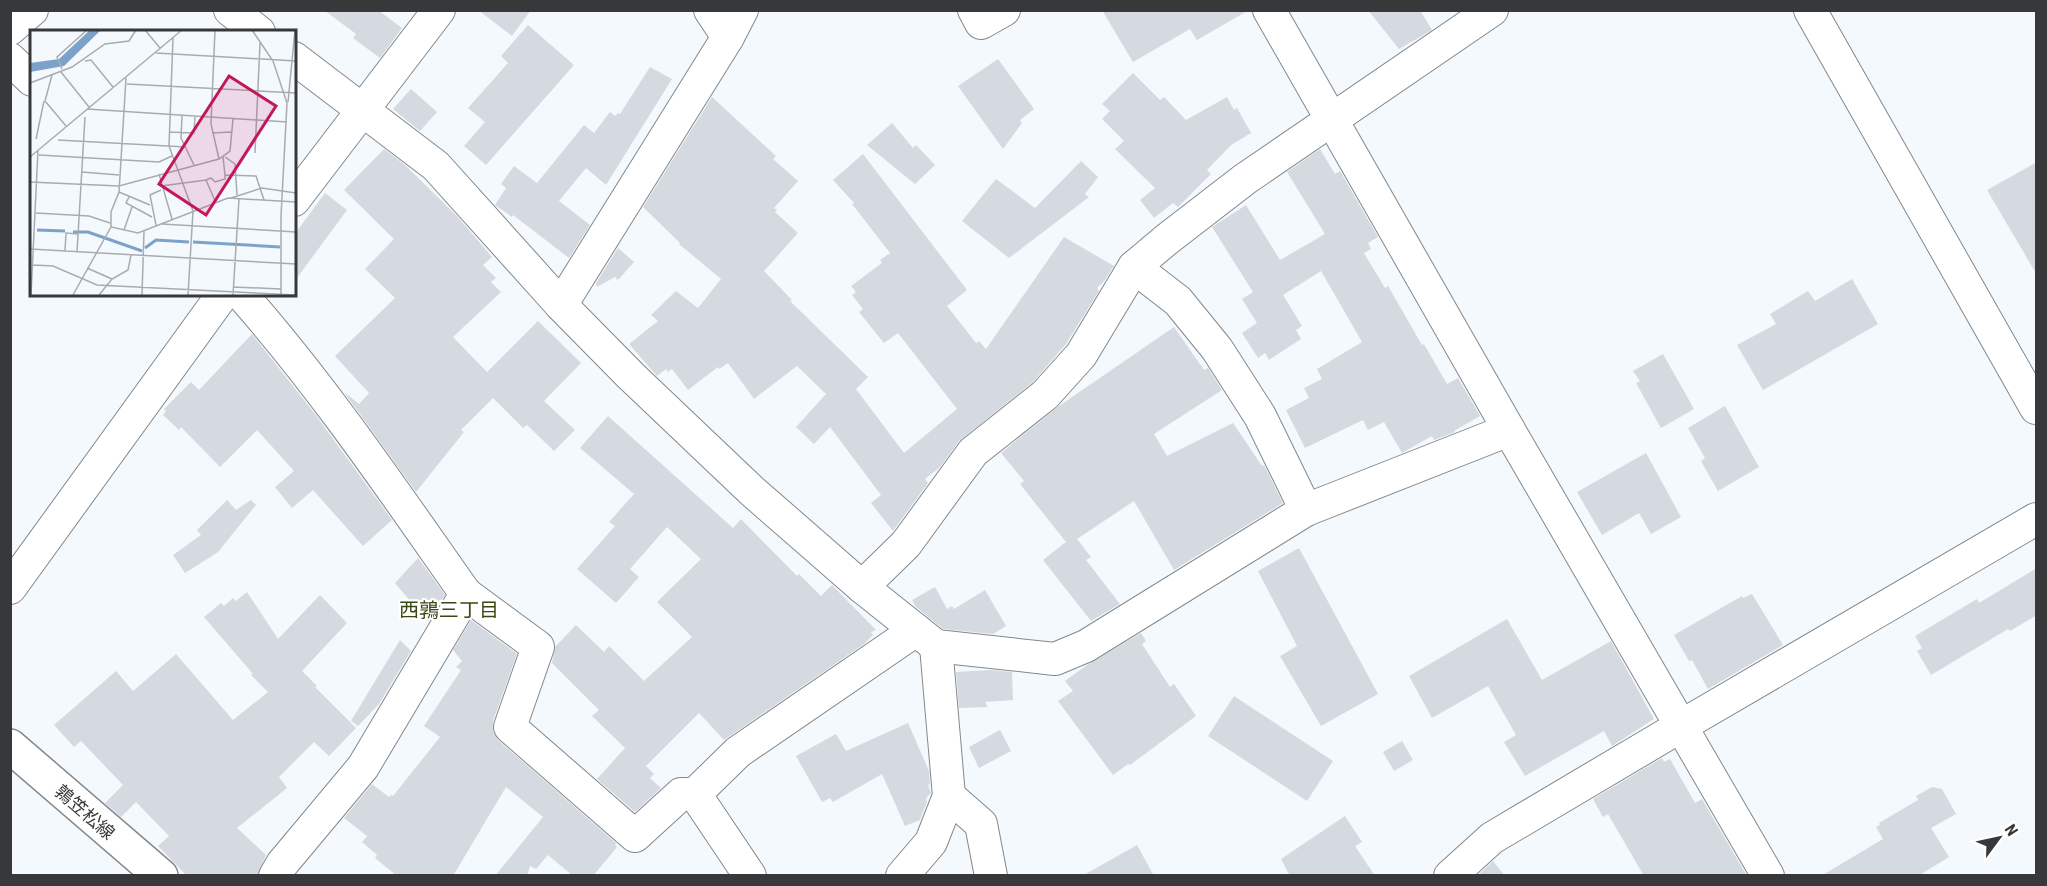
<svg xmlns="http://www.w3.org/2000/svg" width="2047" height="886" font-family="'Roboto Condensed','Noto Sans JP',sans-serif">
<style>
.building{fill:#d5dae0}
.lines{fill:none;stroke-linecap:round;stroke-linejoin:round}
.minor-casing{stroke:#83888c;stroke-width:34}
.secondary-casing{stroke:#83888c;stroke-width:36}
.minor{stroke:#fff;stroke-width:32}
.secondary{stroke:#fff;stroke-width:33}
.labels{text-anchor:middle;dominant-baseline:central;stroke-width:4.5;stroke-linejoin:round;paint-order:stroke}
.street-label{font-size:18px;fill:#36383a;stroke:#fff}
.neighbourhood-label{font-size:20px;fill:#394811;stroke:#fff}
.inset-river{fill:none;stroke:#7da2c9;stroke-width:3}
.inset-road{fill:none;stroke:#a8acb0;stroke-width:1.5}
.view{fill:#c2185b;fill-opacity:0.15;stroke:#c2185b;stroke-width:3}
.inset-edge{fill:none;stroke:#36383a;stroke-width:3}
</style>
<rect width="100%" height="100%" fill="#f4f9fe"/>
<g class="building">
<path d="M324 10H378L402 28 380 58 353 38 356 34Z"/>
<path d="M478 10H531L512 36Z"/>
<path d="M1102 10H1249L1197 40 1190 29 1133 62Z"/>
<path d="M1368 10H1420L1432 30 1399 49Z"/>
<path d="M528 25 574 65 486 165 464 146 485 122 468 108 508 63 501 56Z"/>
<path d="M998 59 1034 109 1020 120 1022 123 1003 149 958 86Z"/>
<path d="M650 67 672 79 606 185 586 168 559 201 590 225 569 258 513 215 512 217 495 205 506 188 501 184 514 166 537 183 584 125 594 133 610 112 615 116 618 113 620 114Z"/>
<path d="M1133 73 1160 100 1164 97 1186 120 1227 97 1234 110 1237 108 1251 133 1231 145 1207 170 1211 174 1178 207 1173 203 1154 218 1140 200 1155 188 1115 149 1124 141 1102 119 1110 111 1102 104Z"/>
<path d="M411 89 437 112 420 131 393 109Z"/>
<path d="M712 97 776 156 773 159 798 181 774 208 777 210 775 212 798 233 764 271 792 300 790 301 868 377 856 389 904 453 957 409 898 333 884 343 859 312 863 309 852 295 856 292 851 286 882 263 880 260 890 253 852 204 854 203 833 180 863 154 967 290 947 306 976 343 979 341 986 349 1064 237 1114 266 1105 280 1097 288 1099 291 1066 344 1033 382 959 441 940 467 925 479 928 483 893 531 871 503 881 495 830 427 814 444 796 427 826 394 797 366 754 399 728 363 719 369 718 367 688 390 672 369 668 372 666 369 657 376 629 344 658 321 651 315 676 291 698 308 721 279 679 244 680 243 643 207Z"/>
<path d="M892 123 913 148 916 145 935 165 915 184 867 145Z"/>
<path d="M384 149 404 164 457 216 492 257 483 265 496 278 491 282 501 292 453 337 487 372 538 321 581 363 544 401 575 430 554 451 527 425 523 428 493 398 461 430 464 432 416 492 344 392 359 404 369 393 335 356 395 298 365 269 394 239 344 190Z"/>
<path d="M1320 149 1335 174 1340 171 1378 237 1368 243 1371 249 1364 253 1385 288 1388 286 1422 345 1424 344 1447 384 1458 378 1480 416 1454 431 1455 432 1434 440 1432 436 1402 453 1384 422 1368 430 1363 420 1305 448 1286 410 1309 398 1304 388 1322 379 1317 369 1362 342 1321 271 1283 295 1302 326 1296 330 1301 339 1269 360 1265 353 1258 358 1242 333 1257 323 1242 299 1253 292 1212 227 1246 205 1280 260 1325 234 1287 172Z"/>
<path d="M1081 161 1098 177 1085 194 1089 197 1009 258 962 221 996 179 1035 208Z"/>
<path d="M2037 162V275L1987 190Z"/>
<path d="M325 193 347 210 294 282V235Z"/>
<path d="M618 248 634 262 618 280 615 277 597 287 596 283Z"/>
<path d="M1852 279 1878 324 1763 390 1737 345 1776 324 1770 314 1808 291 1815 301Z"/>
<path d="M1174 327 1204 370 1208 368 1222 390 1154 434 1167 456 1233 423 1262 466 1264 465 1283 503 1174 570 1134 501 1077 539 1091 557 1086 560 1120 604 1091 621 1043 560 1066 542 1020 484 1024 481 1001 453 1059 406Z"/>
<path d="M252 334 315 414 392 520 363 546 313 490 292 508 275 487 294 471 257 430 220 467 181 427 179 430 163 415 166 411 164 409 191 382 199 390Z"/>
<path d="M1663 354 1694 409 1661 428 1636 383 1640 381 1633 371Z"/>
<path d="M1725 406 1759 467 1718 491 1701 461 1705 458 1688 428Z"/>
<path d="M608 416 733 528 741 519 797 576 799 574 821 596 832 585 876 630 871 632 873 635 864 644 724 740 699 713 646 766 654 774 650 778 661 788 635 812 597 779 625 748 592 716 599 710 552 663 555 647 576 625 604 652 609 646 644 681 692 637 657 602 701 559 667 527 630 569 639 577 616 603 577 569 615 526 609 522 634 494 580 448Z"/>
<path d="M1646 453 1681 517 1651 534 1639 513 1602 535 1577 492Z"/>
<path d="M227 500 236 510 251 500 256 505 218 552 185 573 173 555 201 535 197 530Z"/>
<path d="M1299 548 1378 694 1321 726 1280 656 1297 646 1258 571Z"/>
<path d="M418 558 445 595 428 622 395 583Z"/>
<path d="M2037 568V615L2010 631 2008 629 1931 675 1917 651 1922 648 1915 636 1977 599 1979 603Z"/>
<path d="M935 587 947 609 952 606 954 609 985 590 1006 626 993 634 943 629 916 607 912 600Z"/>
<path d="M247 592 278 639 320 595 347 623 302 671 317 686 315 687 356 728 329 756 314 742 279 777 287 788 237 828 266 855 257 876H187L158 846 169 836 136 802 121 817 105 803 123 785 81 741 74 747 54 725 116 671 133 691 176 654 233 720 268 692 251 675 253 674 204 617 221 603 224 606 233 598 236 601Z"/>
<path d="M1752 594 1783 645 1708 689 1692 660 1689 661 1674 635 1742 596 1743 598Z"/>
<path d="M1507 619 1542 680 1611 641 1654 719 1612 746 1604 731 1525 776 1504 742 1516 735 1488 686 1432 718 1409 676Z"/>
<path d="M471 620 517 654 493 721V731L498 740 616 843 615 845 617 847 593 876H573L548 855 536 869 530 866 527 876H495L543 817 506 787 453 876H397L375 858 377 855 362 842 367 836 344 818 372 784 389 797 391 795 393 796 440 737 424 726 461 670 456 667 462 661 453 650Z"/>
<path d="M1141 633 1146 641 1142 644 1170 687 1174 684 1196 716 1130 765 1128 764 1113 775 1058 701 1073 691 1065 681 1087 665Z"/>
<path d="M400 640 411 651 379 704 358 726 351 721Z"/>
<path d="M991 670 1012 672 1013 700 985 702 988 707 959 708 956 672Z"/>
<path d="M1234 696 1333 761 1307 801 1208 736Z"/>
<path d="M908 723 929 771 930 784 928 785 931 793 926 798 927 802 920 820 905 826 882 774 833 802 830 798 822 802 796 756 836 734 846 751Z"/>
<path d="M1000 730 1011 751 979 768 969 747Z"/>
<path d="M1402 741 1413 760 1394 771 1383 752Z"/>
<path d="M1662 758 1664 762 1670 759 1695 803 1702 799 1747 876H1644L1608 814 1603 817 1593 799Z"/>
<path d="M1932 787 1942 789 1956 814 1931 828 1949 857 1918 876H1821L1883 839 1876 827 1880 825 1879 823 1918 800 1916 796Z"/>
<path d="M1345 816 1362 842 1355 846 1375 876H1290L1281 859Z"/>
<path d="M1137 845 1154 876H1082Z"/>
<path d="M1493 861 1505 876H1477Z"/>
</g>
<g class="lines">
<g class="minor-casing">
<g id="minor">
<path d="M230 10 259 32"/>
<path d="M710 10 728 37"/>
<path d="M974 10 981 23 1004 10"/>
<path d="M1269 10 1509 430 1768 876"/>
<path d="M1810 10 2036 408"/>
<path d="M10 29 32 10"/>
<path d="M294 58 436 166 561 305 631 376 752 491 862 587 936 646 1055 659 1086 646 1306 510 1509 430"/>
<path d="M10 59 32 80"/>
<path d="M294 200 439 10"/>
<path d="M1134 267 1178 301 1217 349 1260 416 1306 510"/>
<path d="M241 294C324 388 394 492 466 594L363 767 282 864 275 876"/>
<path d="M561 305 728 37 742 10"/>
<path d="M862 587 906 544 973 452 1045 395 1081 355 1134 267 1166 240 1245 179 1492 10"/>
<path d="M10 588 223 294"/>
<path d="M466 594 538 647 510 727 635 836 681 794H695"/>
<path d="M949 796 981 824 991 876"/>
<path d="M750 876 695 794 738 752 916 630"/>
<path d="M902 876 931 842 949 796 936 646"/>
<path d="M1450 876 1492 838 1681 726 2036 519"/>
</g>
</g>
<g class="secondary-casing">
<path id="secondary" d="M10 746 161 876"/>
</g>
<use href="#minor" class="minor"/>
<use href="#secondary" class="secondary"/>
</g>
<g class="labels">
<g class="street-label">
<text transform="translate(85 812) rotate(41)">鶉笠松線</text>
</g>
<g class="neighbourhood-label">
<text x="449" y="610">西鶉三丁目</text>
</g>
</g>
<g transform="translate(30 30)">
<rect width="266" height="266" fill="#f4f9fe"/>
<path d="M60 0H71L34 36 0 42V33L29 29Z" fill="#7da2c9"/>
<path class="inset-river" d="M7 200 35 201M43 202H58L112 221M163 212 250 217M115 218 126 210 159 212"/>
<path class="inset-road" d="M115 0 130 18M185 0 181 94 189 129M222 0 243 31 257 73 251 186V265M143 8 139 116 163 181 158 265M126 23 266 31M55 31 61 30 83 57M32 39 27 27 57 0M31 42 59 77M96 48 89 162 81 182V197L108 203 198 168 266 172M0 53 42 37 75 14 99 11 106 0M97 54 266 63M15 71 22 45M15 71 36 96M258 72 265 0M57 79 257 92M152 86 151 108 164 135M139 102 164 103 165 87M182 103 201 102M6 109 14 71M28 110 156 117M225 123 230 13M9 125 129 132 142 126M0 127 152 0M193 127 195 145 226 146 234 170M195 127 205 134 207 165M52 142 89 145M129 144 142 189M176 150 181 148 185 152 195 149V145M0 152 89 156 189 129 200 121 203 89M131 156 176 150 186 173M89 162 120 175M99 167 96 173 122 187M201 168 232 158 266 163M6 183 59 186 80 193M132 194 266 202M126 195 120 165 131 160M94 200 102 177M0 219 266 234M35 221 36 203 48 204M47 222 55 87M3 235 23 236 67 255 265 265M57 238 82 249M204 257 251 259M1 265 8 120M43 265 81 197M69 265 82 249 98 240 101 225M112 265 114 201M203 265 209 169"/>
<path class="view" d="M199 46 246 76 176 185 129 154Z"/>
<rect width="266" height="266" class="inset-edge"/>
</g>
<rect width="2047" height="886" fill="none" stroke="#36383a" stroke-width="24"/>
<g transform="translate(1999 838) rotate(57)" stroke="#ffffff" stroke-width="4.5" paint-order="stroke">
<path d="M0-4.5L10 22L0 15L-10 22Z" fill="#36383a"/>
<text y="-9" font-size="16" font-weight="bold" text-anchor="middle" fill="#36383a">N</text>
</g>
</svg>
